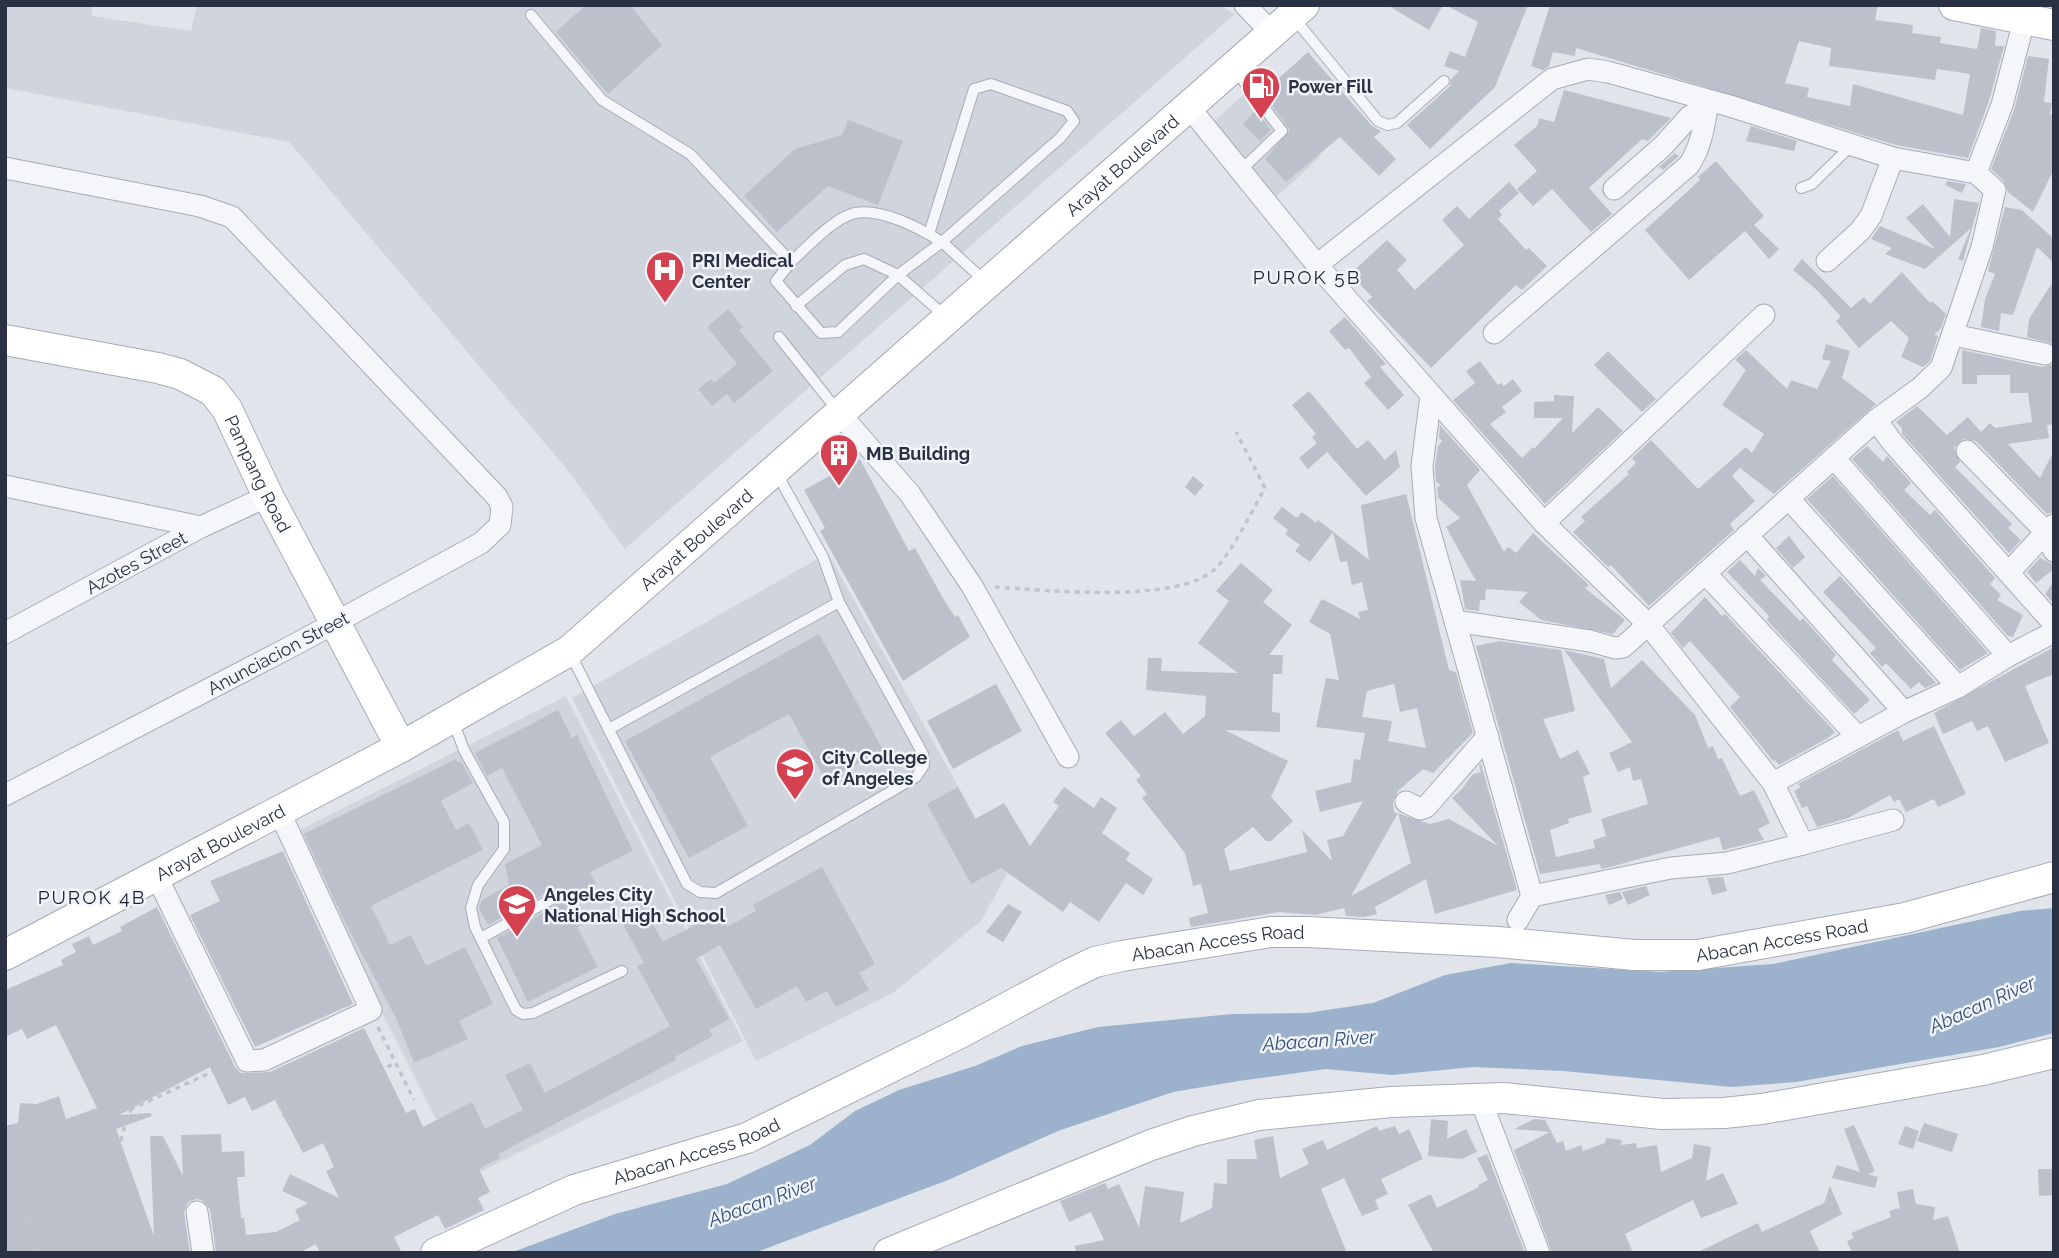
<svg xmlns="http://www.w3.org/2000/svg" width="2059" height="1258" font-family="Raleway,sans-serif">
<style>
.built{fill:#cfd4dd}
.water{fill:#9bb1cc}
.building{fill:#bbc0cb;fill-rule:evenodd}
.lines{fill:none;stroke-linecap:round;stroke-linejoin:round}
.lane-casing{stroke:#a6abb5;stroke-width:12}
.street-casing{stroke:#a6abb5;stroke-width:23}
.secondary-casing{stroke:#a6abb5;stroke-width:32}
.path{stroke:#bfc3ca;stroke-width:3.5;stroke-dasharray:5 5;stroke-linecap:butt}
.lane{stroke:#f4f6f9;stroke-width:10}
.street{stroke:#f4f6f9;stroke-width:21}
.secondary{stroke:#fff;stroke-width:30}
.labels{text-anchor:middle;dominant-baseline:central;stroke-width:5;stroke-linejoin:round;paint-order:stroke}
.poi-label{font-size:18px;font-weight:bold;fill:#293143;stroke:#f1f4f8;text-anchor:start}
.street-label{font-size:18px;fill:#293143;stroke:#f1f4f8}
.neighbourhood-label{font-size:19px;letter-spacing:2px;fill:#1b2234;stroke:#f1f4f8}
.water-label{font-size:19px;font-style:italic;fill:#314e7a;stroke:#f1f4f8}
</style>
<rect width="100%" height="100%" fill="#e1e5eb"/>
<g class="built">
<path d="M5 5H92V16L191 31 197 5H1219L1235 14 625 549 565 467 289 142 5 88Z"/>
<path d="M1253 86 1321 156 1274 199 1210 125Z"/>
<path d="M828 553 1007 874 981 921 893 993 756 1061 572 698Z"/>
<path d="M566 696 743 1041 466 1179 292 834Z"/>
</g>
<path class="water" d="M2054 908V1033L1999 1047 1796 1082 1732 1087 1563 1071 1473 1067 1392 1075 1326 1069 1239 1081 1173 1092 1058 1131 948 1180 754 1253H510L615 1214 727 1184 810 1145 855 1111 899 1090 975 1066 1022 1046 1098 1027 1232 1014 1307 1013 1373 1003 1445 975 1511 963 1660 972 1773 964 2020 911Z"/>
<g class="building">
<path d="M586 5H630L662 45 608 94 556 32Z"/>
<path d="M1387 5H1443L1429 30Z"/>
<path d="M1445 5H1528L1495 87 1430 149 1407 125 1450 86 1451 79 1459 71 1444 66 1450 51 1465 57 1478 22Z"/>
<path d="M1550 5H1878L1875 20 1913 25 1912 33 1941 37 1940 43 1977 49 1981 28 1996 31 1995 46H2004L1989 101 1968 158 1896 145 1576 48 1575 56 1553 52 1549 66 1543 70 1531 66ZM1799 41 1831 48 1829 66 1935 80 1937 69 1970 74 1963 115 1853 84 1850 106 1807 97 1809 88 1785 83Z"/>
<path d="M1308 52 1372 126 1381 131 1374 137 1396 159 1379 176 1340 137 1286 182 1265 159 1290 130 1267 99 1274 92 1269 87Z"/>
<path d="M2028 56 2049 59 2044 102 2052 103 2050 114 2054 115V169L2033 212 2008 192 2004 181 1991 169 2014 110Z"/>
<path d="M1564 90 1671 118 1648 141 1642 139 1589 188 1612 214 1591 232 1552 189 1533 206 1517 189 1537 171 1514 145 1537 126 1539 118 1554 122Z"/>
<path d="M1256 110 1271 130 1260 141 1243 124Z"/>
<path d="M848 120 903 141 878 205 828 186 777 232 744 196 795 149 842 135Z"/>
<path d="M1751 126 1797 141 1794 151 1746 141Z"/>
<path d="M1675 153 1679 156 1663 170 1659 167Z"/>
<path d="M1716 161 1764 216 1754 225 1779 249 1769 259 1745 231 1689 280 1645 230 1700 180 1698 177Z"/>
<path d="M1947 181 1966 184 1962 193 1945 185Z"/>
<path d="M1509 182 1519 193 1499 211 1502 215 1498 219 1526 250 1529 248 1547 266 1522 290 1516 285 1431 368 1367 301 1372 297 1350 274 1387 240 1407 260 1397 270 1415 290 1464 245 1442 220 1457 206 1469 219Z"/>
<path d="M1954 199 1979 203 1963 261 1958 259 1971 228 1925 269 1885 254 1892 248 1871 239 1880 226 1935 249 1906 218 1923 204 1950 237Z"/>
<path d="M2005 207 2022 210 2054 239V263L2037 247 2013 315 2001 313 1999 331 1981 327 1985 299 1995 274 1988 271Z"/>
<path d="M1802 259 1851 308 1864 297 1870 304 1902 272 1930 303 1932 301 1946 314 1941 328 1934 335 1938 336 1930 361 1923 367 1901 357 1909 338 1891 321 1859 348 1836 321 1841 317 1818 291 1793 270Z"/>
<path d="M2054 280V344L2027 337 2029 319Z"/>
<path d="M728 309 743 327 739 330 773 371 734 403 727 394 712 406 698 389 711 379 714 383 737 364 707 327Z"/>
<path d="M1345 317 1386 364 1380 367 1404 395 1388 410 1364 383 1371 377 1349 348 1345 350 1329 331Z"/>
<path d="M1826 344 1850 351 1842 378 1876 404 1774 494 1740 468 1745 462 1732 476 1755 501 1730 524 1734 530 1649 606 1611 565 1608 567 1573 532 1585 521 1581 517 1629 474 1627 472 1636 463 1632 458 1651 440 1698 489 1746 447 1752 453 1764 434 1722 405 1746 370 1735 360 1746 350 1787 389 1791 380 1817 389 1831 361 1822 359Z"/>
<path d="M1962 350 2042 367 2054 364V424L2047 425 2049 438 2008 444 2040 478 2054 450V512L2047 514 1976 441 1963 439 1954 448 1960 462 1955 467 2012 524 2008 528 2021 540 2009 553 1902 434V428L1896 422 1917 406 1947 435 1968 417 1981 432 1990 423 1995 428 2032 422 2028 393H2010V375H1977V384H1962Z"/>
<path d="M1608 351 1656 399 1642 412 1594 365Z"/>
<path d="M1480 361 1498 385 1501 383 1504 386 1513 379 1522 391 1502 407 1506 412 1490 424 1522 458 1533 447 1534 449 1563 418H1534V402L1554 401V395L1574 396 1572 433 1598 407 1623 431 1545 504 1453 400 1475 383 1466 371Z"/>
<path d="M1309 391 1357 449 1368 440 1385 460 1396 450 1400 467 1366 496 1327 452 1308 469 1299 458 1317 443 1312 437 1316 434 1292 405Z"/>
<path d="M1440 425 1480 470 1467 485 1504 552 1508 547 1516 553 1533 533 1589 585 1585 588 1625 620 1613 634 1541 620 1519 602 1528 592 1486 589 1485 600H1480L1479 611 1465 609 1460 580 1476 581 1446 527 1460 518 1438 498 1437 487 1441 486 1436 481 1435 466 1438 446 1442 441 1439 438Z"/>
<path d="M1867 446 1883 462 1887 456 1911 483 1904 490 1930 515 1935 510 1995 578 1990 584 2001 595 1997 600 2023 615 2013 637 2008 636 1852 459Z"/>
<path d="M860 459 909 551 915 548 944 600 955 617 958 615 970 637 903 681 820 531 825 528 804 490Z"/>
<path d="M1193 476 1204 485 1195 496 1185 487Z"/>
<path d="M1833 476 1988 653 1960 670 1807 499Z"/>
<path d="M1406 494 1449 670 1456 672 1473 733 1433 773 1423 769 1398 791 1393 802 1394 812 1430 824 1449 819 1498 846 1452 798 1462 789 1472 775 1481 772 1479 766 1481 764 1517 890 1435 914 1426 879 1375 907 1377 914 1365 917 1346 916 1344 908 1316 915 1279 912 1191 927 1189 918 1208 913 1201 884 1193 886 1185 853 1142 798 1147 794 1136 780 1141 776 1105 733 1121 720 1134 736 1165 712 1183 734 1205 716 1206 696 1146 690 1148 658H1162L1161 671 1238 673 1198 643 1229 601 1216 591 1241 563 1273 590 1263 602 1292 625 1269 655H1283L1282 674H1273L1272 712 1280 713V732L1225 730 1288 761 1271 797 1293 821 1271 841H1266L1253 827 1224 849 1230 871 1307 852 1302 830 1332 861 1327 840 1343 836 1363 801 1320 812 1315 791 1351 782 1354 759 1360 760 1365 733 1316 727 1326 678 1339 680 1330 634 1309 622 1322 599 1360 619 1358 612 1368 610 1362 582 1352 585 1347 561 1340 562 1333 532 1310 562 1295 551 1300 545 1285 534 1288 530 1273 518 1282 507 1297 518 1302 512 1316 523 1318 520 1369 560 1361 505ZM1394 684 1400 712 1417 708 1426 748 1388 741 1392 721 1362 717 1367 691ZM1398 813 1411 863 1351 896Z"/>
<path d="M1789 536 1805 557 1793 568 1776 548Z"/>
<path d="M2040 558 2052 564 2054 569 2036 583 2027 572Z"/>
<path d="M1740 560 1755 576 1758 568 1766 576 1760 580 1800 621 1803 618 1836 655 1832 660 1870 700 1854 714 1767 620 1769 616 1727 572Z"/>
<path d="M1840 576 1936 683 1925 688 1919 682 1911 689 1886 663 1882 667 1870 653 1876 648 1823 592Z"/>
<path d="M2054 581V604L2045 594Z"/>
<path d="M1705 597 1722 616 1725 614 1835 732 1828 738 1779 765 1775 760 1773 761 1730 707 1740 697 1690 641 1683 648 1671 633Z"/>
<path d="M819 634 883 750 826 781 789 714 710 757 748 826 689 858 625 741Z"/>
<path d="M1499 641 1561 650 1575 711 1543 719 1560 759 1578 750 1590 774 1583 777 1592 812 1568 819 1569 823 1550 830 1556 857 1595 848 1593 840 1606 836 1601 819 1648 804 1641 779 1633 781 1630 767 1618 772 1609 753 1632 742 1564 650 1604 659 1611 688 1642 660 1695 715 1708 748 1713 746 1718 759 1722 758 1740 796 1754 790 1770 823 1758 829 1764 840 1723 850 1719 837 1610 867 1601 869 1600 864 1540 874 1476 646Z"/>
<path d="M2054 647V674L2025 686 2049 743 2005 762 1988 726 1977 731 1972 721 1943 734 1934 713Z"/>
<path d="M996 684 1022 731 953 769 927 721Z"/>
<path d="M558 710 572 738 577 735 633 851 590 872 596 884 571 896 585 923 577 927 598 967 528 1002 497 938 554 907 558 899 553 893H547L488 925 479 908 482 900 509 885 505 864 542 845 502 768 487 776 475 753Z"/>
<path d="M1934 726 1966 794 1938 807 1934 799 1906 812 1899 799 1894 802 1890 795 1848 818 1817 827 1807 806 1802 808 1794 791 1801 787 1798 784 1898 730 1903 741Z"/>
<path d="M456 759 457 762 461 761 473 783 441 801 456 830 469 823 483 850 371 906 390 945 411 935 426 966 465 947 493 1004 459 1021 468 1039 414 1063 397 1020 343 918 304 834Z"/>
<path d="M958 787 975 819 1004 803 1030 846 1059 806 1053 802 1064 787 1094 808 1101 797 1117 808 1102 833 1130 853 1126 860 1153 879 1143 895 1126 883 1099 922 1070 902 1063 912 1001 868 971 884 927 804Z"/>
<path d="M283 851 353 1004 255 1047 190 915 220 901 210 881Z"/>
<path d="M822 867 875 964 859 973 869 990 836 1007 827 991 806 1002 797 986 756 1009 720 945 696 959 729 1019 709 1030 713 1036 675 1057 676 1060 498 1154 500 1158 479 1169 490 1192 478 1198 484 1210 445 1229 438 1215 394 1237 402 1253H320L316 1244 299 1253H216L210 1209 202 1200 196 1199 188 1202 184 1213 190 1253H5V1126L18 1123 20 1103 37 1104 59 1096 66 1119 97 1108 56 1025 27 1039 22 1029 5 1037V990L63 965 61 960 76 952 72 944 89 936 93 945 122 931 120 927 157 907 235 1067 241 1073 270 1072 364 1028 406 1113 415 1109 423 1127 472 1102 485 1129 523 1110 505 1075 530 1063 545 1093 670 1026 637 966 644 963 619 917 642 905 663 942 719 912 727 927 756 911 753 905ZM210 1067 228 1105 245 1097 252 1111 275 1100 303 1153 323 1143 334 1167 326 1171 339 1198 290 1174 282 1191 308 1203 295 1210 300 1220 276 1232 246 1235 244 1218H241L237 1177H245L244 1151 222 1152 221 1134 181 1135 183 1176 163 1136H150L154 1236 116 1129 152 1116 151 1113 119 1115Z"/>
<path d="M1723 877 1727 891 1712 895 1707 878Z"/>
<path d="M1646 886 1650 895 1628 905 1622 892Z"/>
<path d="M1620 892 1623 899 1609 905 1605 895Z"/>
<path d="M1008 904 1022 912 1003 942 986 932Z"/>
<path d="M1431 1119 1448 1121 1447 1139 1466 1129 1477 1152 1462 1159 1428 1156Z"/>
<path d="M1535 1119 1545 1120 1557 1143 1563 1141 1566 1151 1581 1145 1583 1151 1605 1143 1606 1138 1622 1140 1621 1145 1636 1143 1637 1148 1657 1145 1661 1172 1692 1158 1694 1144 1711 1147 1706 1181 1723 1173 1738 1204 1701 1218 1693 1200 1625 1234 1633 1253H1552L1514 1150 1550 1132 1514 1129Z"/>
<path d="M1924 1123 1958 1134 1952 1152 1917 1141Z"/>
<path d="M1854 1125 1875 1171 1868 1174 1878 1177 1875 1188 1832 1178 1837 1165 1860 1172 1844 1129Z"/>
<path d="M1377 1126 1379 1131 1395 1126 1399 1134 1409 1129 1423 1159 1381 1179 1388 1194 1375 1200 1379 1209 1362 1216 1344 1178 1321 1189 1347 1253H1076L1075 1246 1104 1240 1091 1212 1069 1222 1060 1201 1105 1183 1108 1189 1119 1184 1139 1227 1145 1186 1184 1192 1180 1223 1212 1208 1214 1183 1227 1184V1159H1257L1254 1140 1273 1136 1280 1178 1309 1164 1302 1149 1323 1140 1327 1150Z"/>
<path d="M1905 1126 1919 1131 1913 1149 1898 1144Z"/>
<path d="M1487 1154 1525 1253H1434L1408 1205 1431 1194 1437 1208 1479 1187 1478 1185 1488 1180 1477 1158Z"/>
<path d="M2038 1169H2054V1195L2039 1196Z"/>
<path d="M1830 1186 1842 1214 1810 1231 1820 1253H1696L1758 1223 1762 1232 1824 1203Z"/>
<path d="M1913 1189 1916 1204 1935 1207 1933 1220 1948 1216 1960 1253H1852L1847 1241 1854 1238 1851 1233 1891 1217 1889 1211 1900 1208 1897 1192Z"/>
</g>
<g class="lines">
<g class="lane-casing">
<g id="lane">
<path d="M531 15 602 100 690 154 791 262 776 281 821 333 838 332 898 275 942 242 987 283"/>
<path d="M1294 18 1378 121 1388 125 1397 123 1444 81"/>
<path d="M1234 69 1282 131 1241 170"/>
<path d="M1801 188 1812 184 1853 144"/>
<path d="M791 262C806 248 835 217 855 213 883 208 919 228 942 242L1060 138 1074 121 1067 111 991 84 974 89 929 234"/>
<path d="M796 306 845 265 864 259 898 275 946 317"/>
<path d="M779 337 837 410"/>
<path d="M570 653 687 884 700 892 716 893 916 777 924 765 923 754 839 602 823 557 776 472"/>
<path d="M453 721 464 750 504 822V849L478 885 471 908 475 927 516 1010 523 1014 533 1013 622 971"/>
<path d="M609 729 839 602"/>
<path d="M481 938 550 900"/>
</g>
</g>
<g class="street-casing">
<g id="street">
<path d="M1245 5 1273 34"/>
<path d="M1189 107 1317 265 1544 523 1647 623 1773 783 1803 844 1893 820"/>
<path d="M5 168 200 206 232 217 497 497 502 507 500 525 481 543 296 644 5 795"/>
<path d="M1976 173 2002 105 2024 21"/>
<path d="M1614 189 1663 146 1690 116 1706 110"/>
<path d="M1827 261 1860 231 1871 216 1893 158"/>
<path d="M1317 265 1552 79 1588 69 1608 72 1730 106 1893 158 1976 173 1995 190 1982 247 1941 368 1920 388 1876 420 1623 647 1615 648 1590 641 1455 621 1426 518 1422 466 1431 395"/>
<path d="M1494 333 1689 165C1702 145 1704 125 1708 102"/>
<path d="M1953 335 2045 354"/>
<path d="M839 413 910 494 972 586 1068 757"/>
<path d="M1876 420 1892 442 2054 624"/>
<path d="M1967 451 2046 532 2054 525"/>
<path d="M1834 458 2008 656"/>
<path d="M5 486 201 527"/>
<path d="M1789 499 1958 687"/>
<path d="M1544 523 1764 315"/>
<path d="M1747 535 1904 712"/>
<path d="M2010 571 2046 532 2054 551"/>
<path d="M1705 573 1858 737"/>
<path d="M1455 621 1532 896"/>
<path id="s1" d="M5 633 201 527 268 496"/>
<path d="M1773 783 1904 712 1958 687 2008 656 2054 632"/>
<path d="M1406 802 1420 809 1426 807 1488 736"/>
<path d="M157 877 247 1061 264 1060 371 1010 279 811"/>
<path d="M1518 920 1532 896 1671 868 1727 863 1803 844"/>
<path d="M1480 1098 1539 1253"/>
<path d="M197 1212 203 1253"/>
</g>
</g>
<g class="secondary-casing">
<g id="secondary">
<path d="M1954 5 2054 25"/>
<path id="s2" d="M5 340 158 368 180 374 213 391 227 409 268 496 401 747"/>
<path id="s3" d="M5 955 401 747 569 651 1304 5"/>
<path id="s4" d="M436 1253 574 1190 747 1138 960 1033 1068 975 1095 962 1122 956 1271 932H1308L1498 942 1634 955H1698L1905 918 2054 877"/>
<path d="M889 1253 1151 1145 1193 1131 1259 1115 1391 1102 1504 1098 1662 1114 1724 1113 1762 1109 1983 1070 2054 1053"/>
</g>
</g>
<g class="path">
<path d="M995 587C1045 590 1182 605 1217 567 1234 548 1252 511 1265 488L1236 432"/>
<path d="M197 1003 103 1052 98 1056 99 1067 121 1108 127 1111 229 1064"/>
<path d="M378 1027 414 1100"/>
<path d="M266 1077 285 1117 289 1119 395 1063"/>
<path d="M5 1230 27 1223"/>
<path d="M36 1253 26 1215 86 1188 117 1170 122 1134 131 1110"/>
</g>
<use href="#lane" class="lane"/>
<use href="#street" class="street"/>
<use href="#secondary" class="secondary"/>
</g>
<defs>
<g id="fuel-pin" transform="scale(2.0125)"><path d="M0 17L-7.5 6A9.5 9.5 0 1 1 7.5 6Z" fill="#d54151" stroke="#f1f4f8"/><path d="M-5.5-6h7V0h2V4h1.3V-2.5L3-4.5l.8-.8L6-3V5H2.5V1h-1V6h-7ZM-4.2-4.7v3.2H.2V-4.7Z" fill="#fff"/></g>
<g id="hospital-pin" transform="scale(2.0125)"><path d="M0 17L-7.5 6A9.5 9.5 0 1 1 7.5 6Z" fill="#d54151" stroke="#f1f4f8"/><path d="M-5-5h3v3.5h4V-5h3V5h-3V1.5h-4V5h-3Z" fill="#fff"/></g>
<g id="building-pin" transform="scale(2.0125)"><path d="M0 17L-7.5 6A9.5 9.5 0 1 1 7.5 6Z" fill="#d54151" stroke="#f1f4f8"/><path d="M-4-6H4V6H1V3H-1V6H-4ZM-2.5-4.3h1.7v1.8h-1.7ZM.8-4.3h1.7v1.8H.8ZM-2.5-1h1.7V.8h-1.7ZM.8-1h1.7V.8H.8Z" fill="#fff"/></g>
<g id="university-pin" transform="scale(2.0125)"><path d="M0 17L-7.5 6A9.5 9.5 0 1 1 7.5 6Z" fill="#d54151" stroke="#f1f4f8"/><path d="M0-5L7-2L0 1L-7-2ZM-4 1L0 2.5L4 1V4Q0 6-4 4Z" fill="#fff"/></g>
<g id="school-pin" transform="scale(2.0125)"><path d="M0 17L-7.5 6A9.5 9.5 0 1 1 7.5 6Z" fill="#d54151" stroke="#f1f4f8"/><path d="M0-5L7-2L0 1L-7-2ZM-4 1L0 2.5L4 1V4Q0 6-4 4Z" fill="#fff"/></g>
</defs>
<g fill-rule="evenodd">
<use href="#fuel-pin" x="1261" y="86"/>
<use href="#hospital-pin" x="665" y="270"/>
<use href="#building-pin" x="839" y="453"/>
<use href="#university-pin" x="795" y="767"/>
<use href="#school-pin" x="517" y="904"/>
</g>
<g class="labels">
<g class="poi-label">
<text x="1288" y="86">Power Fill</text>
<text x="692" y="260">PRI Medical<tspan x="692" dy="21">Center</tspan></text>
<text x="866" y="453">MB Building</text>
<text x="822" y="757">City College<tspan x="822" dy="21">of Angeles</tspan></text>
<text x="544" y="894">Angeles City<tspan x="544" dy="21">National High School</tspan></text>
</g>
<g class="street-label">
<text stroke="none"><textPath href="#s3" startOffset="1377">Arayat Boulevard</textPath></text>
<text stroke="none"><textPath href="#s2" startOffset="310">Pampang Road</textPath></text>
<text stroke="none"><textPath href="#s3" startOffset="810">Arayat Boulevard</textPath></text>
<text stroke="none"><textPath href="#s1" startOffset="149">Azotes Street</textPath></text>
<text transform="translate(278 653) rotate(-28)">Anunciacion Street</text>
<text stroke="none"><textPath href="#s3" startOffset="243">Arayat Boulevard</textPath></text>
<text stroke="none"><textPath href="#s4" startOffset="1414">Abacan Access Road</textPath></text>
<text stroke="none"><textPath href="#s4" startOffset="847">Abacan Access Road</textPath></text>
<text stroke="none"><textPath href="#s4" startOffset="280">Abacan Access Road</textPath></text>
</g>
<g class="neighbourhood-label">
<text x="1307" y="277">PUROK 5B</text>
<text x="92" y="897">PUROK 4B</text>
</g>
<g class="water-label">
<text transform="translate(1982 1004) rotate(-24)">Abacan River</text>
<text transform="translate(1319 1040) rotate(-4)">Abacan River</text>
<text transform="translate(762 1201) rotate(-20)">Abacan River</text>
</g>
</g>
<rect width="2059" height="1258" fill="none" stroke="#293143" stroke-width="14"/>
</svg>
